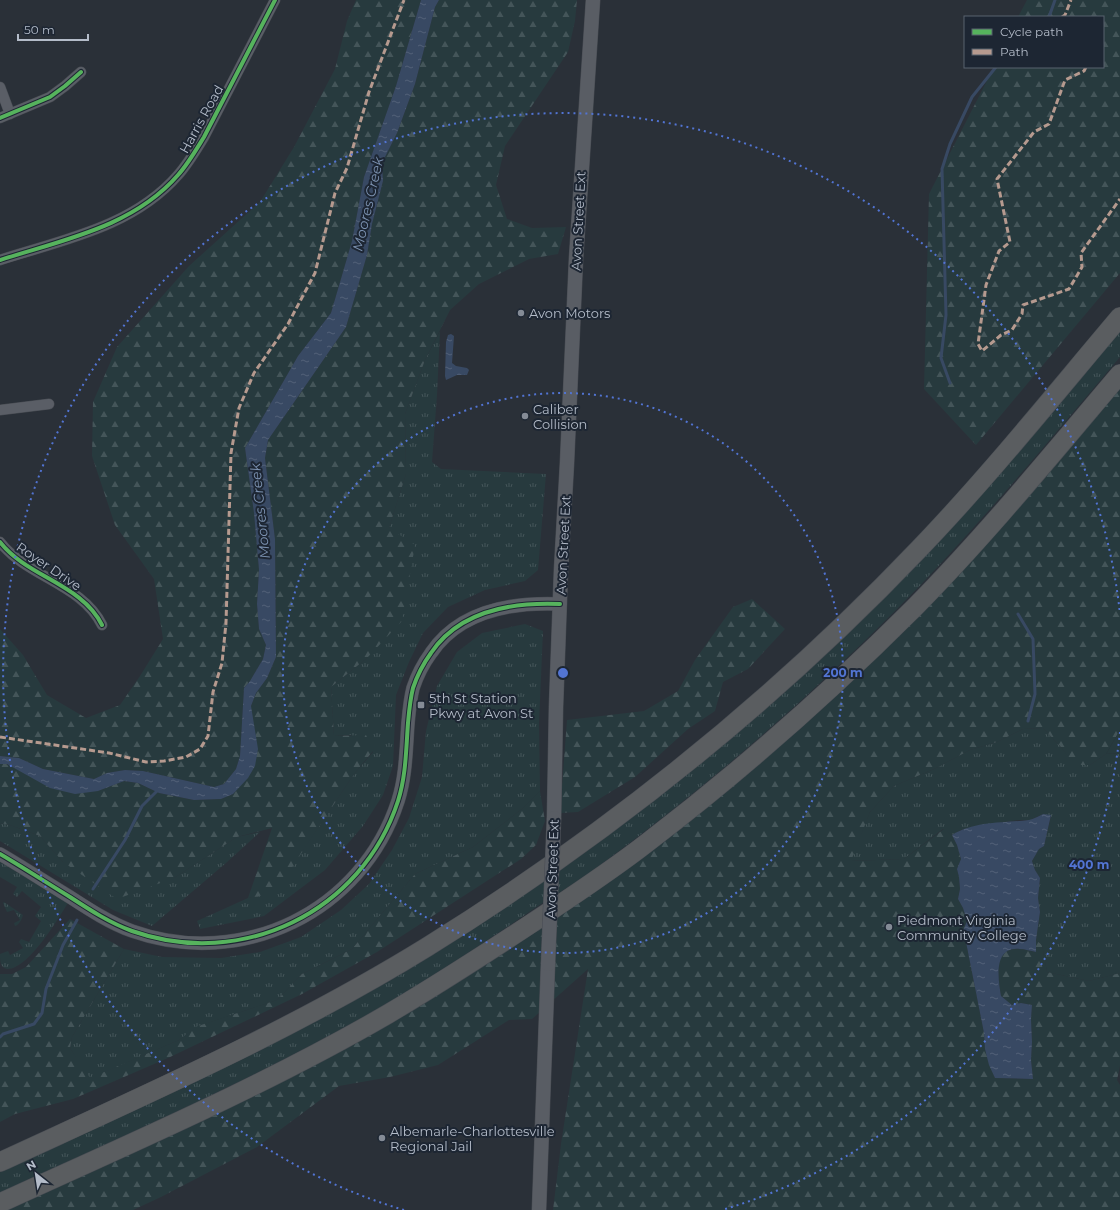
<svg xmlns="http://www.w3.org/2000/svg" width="1120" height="1210" font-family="Montserrat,sans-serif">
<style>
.grass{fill:url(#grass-tufts)}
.forest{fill:url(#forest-firs)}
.garden{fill:#273a3e}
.water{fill:url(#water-ripples)}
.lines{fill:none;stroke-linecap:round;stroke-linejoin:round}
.stream{stroke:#384963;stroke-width:3}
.minor-casing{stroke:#484c53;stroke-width:11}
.tertiary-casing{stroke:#484c53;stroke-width:14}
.secondary-casing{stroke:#484c53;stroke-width:15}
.motorway-casing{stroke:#474c53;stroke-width:20}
.minor{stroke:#5a5e66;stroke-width:10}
.tertiary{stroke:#5a5e66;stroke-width:13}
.secondary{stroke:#595d64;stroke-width:14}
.motorway{stroke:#5a5d60;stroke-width:19}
.secondary-bridge-casing{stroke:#484c53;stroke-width:15;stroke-linecap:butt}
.secondary-bridge{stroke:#595d64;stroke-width:14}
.quiet{stroke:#b69a8f;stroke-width:3;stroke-dasharray:6 3;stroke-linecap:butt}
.cycleway-casing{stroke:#1d2633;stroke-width:6}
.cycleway{stroke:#56b35d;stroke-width:4}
.ring{fill:none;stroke:#5274d3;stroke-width:2;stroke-dasharray:2 4}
.poi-dot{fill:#848b96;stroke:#1d2633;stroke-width:1.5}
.labels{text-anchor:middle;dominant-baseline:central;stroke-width:4;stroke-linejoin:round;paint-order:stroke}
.street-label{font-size:13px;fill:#b4bcc9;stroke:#1d2633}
.poi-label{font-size:13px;fill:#b4bcc9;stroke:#1d2633;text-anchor:start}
.water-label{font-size:14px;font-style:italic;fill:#7c92b1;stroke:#1d2633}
.centre{fill:#5274d3;stroke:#1d2633;stroke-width:2}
.ring-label{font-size:12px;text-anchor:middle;font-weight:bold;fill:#5274d3;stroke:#1d2633;stroke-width:4;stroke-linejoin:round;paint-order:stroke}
</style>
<defs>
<pattern id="grass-tufts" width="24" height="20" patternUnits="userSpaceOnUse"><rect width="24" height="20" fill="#273a3e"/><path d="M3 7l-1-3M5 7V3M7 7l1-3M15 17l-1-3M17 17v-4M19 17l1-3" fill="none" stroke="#445559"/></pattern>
<pattern id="forest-firs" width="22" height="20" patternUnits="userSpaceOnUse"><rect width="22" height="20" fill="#273a3e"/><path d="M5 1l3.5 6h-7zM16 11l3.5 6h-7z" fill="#445559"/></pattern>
<pattern id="water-ripples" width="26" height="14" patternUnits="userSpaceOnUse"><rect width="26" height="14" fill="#384963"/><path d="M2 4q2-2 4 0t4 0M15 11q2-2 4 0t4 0" fill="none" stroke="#526178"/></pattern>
</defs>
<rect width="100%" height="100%" fill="#2a3038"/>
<g class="grass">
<path d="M1120 323V357C1046 444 974 532 894 612 803 703 706 787 603 863 581 880 556 894 532 910 487 941 442 971 395 999 268 1073 133 1132 0 1193V1166L425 952 795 675Z"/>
<path d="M440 331 437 395 432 462 441 469 546 474 538 570 525 581 485 590 448 607 423 633 409 662 396 695 393 766 383 795 363 826 325 870 264 916 200 929 197 921 248 898 275 892 354 774 373 752 351 735 334 736 331 687 367 658 389 528 406 474 405 414 425 360Z"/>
<path d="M525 624 543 631 539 723 540 791 523 808 473 847 415 874 352 949 302 974 277 1000 199 1026 179 1040 89 1079 70 1048 72 1037 124 949 162 957 221 958 260 952 301 937 341 910 369 884 392 850 409 818 422 777 426 731 437 686 457 652 482 633Z"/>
<path d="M1043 728 1061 747 1074 764 1090 765 1106 754 1120 753V973L1089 981 1047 972 1042 945 1036 940 1040 912 1038 898 1040 878 1035 870 1032 861 1039 849 1044 846 1051 816 1043 814 1030 820H1018L972 827 961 830 952 835 943 829 904 859 850 861 870 812 894 786 934 769 970 750 997 742 1023 729Z"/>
<path d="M0 823 10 825 40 836 63 862 174 878 237 837 260 832 226 863 152 926 113 910 0 841Z"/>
<path d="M0 854 71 898C61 914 29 970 7 969 0 968 0 960 0 954L8 951 10 955 23 948 19 942 21 939 29 942 41 921 35 916 41 907 22 891 17 897 13 894 17 887 0 877Z"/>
<path d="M4 902 23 915C22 919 19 925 15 926L14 923 20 920 14 910 7 912 3 903Z"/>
</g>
<g class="forest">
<path d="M356 0H421L396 86 364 177 352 241 331 313 298 356 245 448 254 513 259 570 257 604 259 629 266 645 263 659 250 681 244 688 240 756 236 769 224 784 214 787 143 771 125 770 107 773 94 779 43 769 19 758 0 756V629L23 655 47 695 86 718 120 705 140 676 163 639 154 579 115 525 92 456 93 402 117 347 189 266 260 202 294 147 335 69 347 21Z"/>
<path d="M439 0H577L575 21 568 52 505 146 496 185 507 219 532 228 566 227 558 254 529 259 479 284 450 310 425 360 405 414 406 474 389 528 415 545 402 621 367 658 331 687 334 736 366 735 373 751 354 774 275 893 248 898 272 828 237 837 174 878 117 899 63 862 40 836 10 825 0 823V764H6L17 769 98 791 123 781 138 783 159 793 194 800 221 799 233 794 251 706 256 693 267 678 276 657 275 539 265 458 268 440 346 327 367 255 372 224 383 181 382 163 397 133 415 84 435 7Z"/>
<path d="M1027 0H1120V273L976 445 924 389 929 194 994 67H1103V17H1018Z"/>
<path d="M1120 374V730L1106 754 1090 765H1074L1061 747 1043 728 1023 729 997 742 970 750 934 769 894 786 870 812 851 861 904 859 944 829 952 835 957 845 961 859 957 869 959 877 960 889 958 899 963 908 967 921 962 933 966 942 984 1033 985 1049 995 1078 1033 1079 1031 1060 1032 1042 1031 1019 1032 1005 1021 1003 1012 1005 1001 996C998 979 992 946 1020 949 1025 949 1030 951 1035 952L1036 940 1042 945 1047 972 1089 981 1120 973V1066L1117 1080 1120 1085V1210H553L561 1144 588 969 532 1019 509 1020 438 1065 390 1077 339 1086 257 1147 161 1197 133 1210H0L288 1068 590 884 815 703Z"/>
<path d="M752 599 785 629 748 669 723 682 715 711 688 729 635 777 578 812 560 813 567 720 644 711 678 691 695 660 733 607Z"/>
<path d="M540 791 545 821 536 845 521 859 377 952 302 994 168 1058 73 1099 15 1114 0 1122V974H12L26 967 70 919 124 949 72 1037 70 1048 90 1078 179 1040 198 1026 277 1000 302 974 352 949 415 874 473 847 523 808Z"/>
</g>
<path class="garden" d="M1120 730V753L1106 754Z"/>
<g class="water">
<path d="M421 0H439L435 7 415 84 397 133 382 163 383 181 372 224 367 255 346 327 268 440 265 458 275 539 276 657 267 678 256 693 251 706 258 749 255 766 248 778 233 794 221 799 194 800 159 793 138 783 124 781 98 791 75 794 50 788 7 764H0V756L19 758 43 769 94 779 107 773 125 770 143 771 214 787 224 784 236 769 240 756 244 688 250 681 263 659 266 645 259 629 257 604 259 570 254 513 245 448 298 356 331 313 352 241 364 177 396 86Z"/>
<path d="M451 334 454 336 452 363 456 366 467 368 469 370 467 375H457L446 380 445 376 446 342 448 335Z"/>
<path d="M1043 814 1051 815 1044 846 1039 849 1032 861 1035 870 1040 878 1038 898 1040 912 1036 940V952C1030 951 1025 949 1020 949 993 946 998 979 1001 996L1012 1005 1021 1003 1032 1005 1031 1019 1032 1042 1031 1060 1033 1079 995 1078 989 1065 985 1049 984 1033 966 942 962 933 967 921 963 908 958 899 960 889 959 877 957 869 961 859 957 845 952 835C975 821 1003 823 1029 820 1033 819 1039 816 1043 814Z"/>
</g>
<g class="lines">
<g class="stream">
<path d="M1049 17 1055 0"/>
<path d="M950 383 941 358 946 315 942 169 950 144 972 97 996 67"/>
<path d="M1018 614 1033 639 1035 694 1028 721"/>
<path d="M93 889 125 840 142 806 159 789"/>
<path d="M0 1037 3 1034 34 1024 42 1013 46 989 63 945 77 920"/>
</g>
<g class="minor-casing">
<g id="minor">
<path d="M0 87 10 114"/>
<path d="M0 118 50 97 65 86 81 72"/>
<path d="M0 260C62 240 133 227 178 175 188 164 196 150 204 137L275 0"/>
<path d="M0 410 49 404"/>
<path d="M0 542C27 577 82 584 102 625"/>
</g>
</g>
<g class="tertiary-casing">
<path id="tertiary" d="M0 854C24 868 47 883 70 897 90 910 110 923 132 931 242 970 362 912 398 801 406 776 406 750 408 723 409 712 410 700 413 688 417 676 423 664 431 653 460 610 512 602 560 604"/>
</g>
<g class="secondary-casing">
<g id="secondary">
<path d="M554 818 556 707 561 570 567 463 576 259 593 0"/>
<path d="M539 1210 548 964"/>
</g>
</g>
<g class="motorway-casing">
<g id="motorway">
<path d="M0 1162C145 1095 291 1031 427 947 607 835 773 702 919 549 990 475 1054 395 1120 317"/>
<path d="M0 1203C131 1143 264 1086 388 1014 437 985 485 954 532 923 571 897 611 871 648 842 742 770 830 692 914 608 987 534 1053 453 1120 374"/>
</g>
</g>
<use href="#minor" class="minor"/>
<use href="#tertiary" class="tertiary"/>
<use href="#secondary" class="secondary"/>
<use href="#motorway" class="motorway"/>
<g class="secondary-bridge-casing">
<path id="secondary-bridge" d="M548 964 554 818"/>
</g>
<use href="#secondary-bridge" class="secondary-bridge"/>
<g class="quiet">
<path d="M1062 17 1065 15 1071 0"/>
<path d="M1086 67 1084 71 1065 80 1049 124 1034 132 997 179 1010 242 999 251 986 285 978 344 982 351 1001 335 1012 330 1022 314 1023 305 1069 289 1082 267 1081 253 1120 199"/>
<path d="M0 737 109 753 146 762 164 761 186 757 200 749 208 736 213 692 222 663 226 623 231 453 239 408 254 373 288 324 315 273 335 193 347 168 369 92 404 0"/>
</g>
<g class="cycleway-casing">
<g id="cycleway">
<path d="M0 118 50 97 65 86 81 72"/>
<path d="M0 260C62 240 133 227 178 175 188 164 196 150 204 137L275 0"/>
<path d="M0 542C27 577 82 584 102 625"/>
<path d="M0 854C24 868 47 883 70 897 90 910 110 923 132 931 242 970 362 912 398 801 406 776 406 750 408 723 409 712 410 700 413 688 417 676 423 664 431 653 460 610 512 602 560 604"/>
</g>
</g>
<use href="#cycleway" class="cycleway"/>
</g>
<g class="ring">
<circle cx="563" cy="673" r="280"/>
<path d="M1120 732A560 560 0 0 1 722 1210M404 1210A560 560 0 1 1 1120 614"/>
</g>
<g class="poi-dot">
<circle cx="521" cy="313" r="4"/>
<circle cx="525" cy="416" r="4"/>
<rect x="417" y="701" width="8" height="8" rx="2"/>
<circle cx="889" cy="927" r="4"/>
<circle cx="382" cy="1138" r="4"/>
</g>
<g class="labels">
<g class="street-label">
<text transform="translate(201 119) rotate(-61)">Harris Road</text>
<text transform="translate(578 221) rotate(-87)">Avon Street Ext</text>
<text transform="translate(563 545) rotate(-87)">Avon Street Ext</text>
<text transform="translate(49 566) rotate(34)">Royer Drive</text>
<text transform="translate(552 869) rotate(-88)">Avon Street Ext</text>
</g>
<g class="poi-label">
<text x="529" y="313">Avon Motors</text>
<text x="533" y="409">Caliber<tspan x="533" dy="15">Collision</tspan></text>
<text x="429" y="698">5th St Station<tspan x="429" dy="15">Pkwy at Avon St</tspan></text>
<text x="897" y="920">Piedmont Virginia<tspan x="897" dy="15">Community College</tspan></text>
<text x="390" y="1131">Albemarle-Charlottesville<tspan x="390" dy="15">Regional Jail</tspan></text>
</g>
<g class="water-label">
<text transform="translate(368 204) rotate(-77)">Moores Creek</text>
<text transform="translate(260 511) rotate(-96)">Moores Creek</text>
</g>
</g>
<circle cx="563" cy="673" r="6" class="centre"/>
<g class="ring-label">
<text x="843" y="677">200 m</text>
<text x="1089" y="869">400 m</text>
</g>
<rect x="964" y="16" width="140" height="52" fill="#1d2633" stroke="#59626f"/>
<rect x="972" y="29" width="20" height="6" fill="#56b35d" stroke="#59626f"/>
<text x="1000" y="36" font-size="12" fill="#b4bcc9">Cycle path</text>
<rect x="972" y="49" width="20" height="6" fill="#b69a8f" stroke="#59626f"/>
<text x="1000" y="56" font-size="12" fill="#b4bcc9">Path</text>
<g transform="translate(36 1174) rotate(330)" stroke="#1d2633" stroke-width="3" paint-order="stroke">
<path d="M0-3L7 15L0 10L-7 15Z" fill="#b4bcc9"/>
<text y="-6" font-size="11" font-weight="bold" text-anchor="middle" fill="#b4bcc9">N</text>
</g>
<path d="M18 34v6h70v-6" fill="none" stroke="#b4bcc9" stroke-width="2"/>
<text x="24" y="34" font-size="12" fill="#b4bcc9" stroke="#1d2633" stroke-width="3" paint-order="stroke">50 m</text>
</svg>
